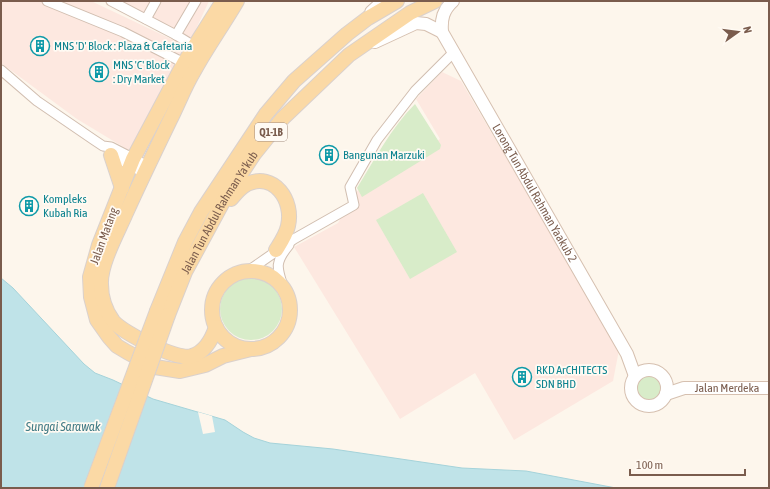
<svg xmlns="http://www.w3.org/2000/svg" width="770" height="489" font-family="'Asap Condensed',sans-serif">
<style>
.commercial{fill:#fde8e0}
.green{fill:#d8ecc9}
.water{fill:#bfe3e8;stroke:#a5d3da}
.pier{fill:#fdf6ec}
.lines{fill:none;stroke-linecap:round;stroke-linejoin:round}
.street-casing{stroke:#d1beb0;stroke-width:11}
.secondary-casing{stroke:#d6c0b0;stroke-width:14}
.primary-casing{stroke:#dad1cd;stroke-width:16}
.street{stroke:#fff;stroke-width:9}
.secondary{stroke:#fff;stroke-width:12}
.primary{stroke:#fbd9a5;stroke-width:14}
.primary-bridge-casing{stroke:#dad1cd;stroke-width:16;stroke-linecap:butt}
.primary-bridge{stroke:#fbd9a5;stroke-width:14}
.labels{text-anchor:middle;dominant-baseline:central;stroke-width:3.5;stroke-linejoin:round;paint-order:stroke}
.shield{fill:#fffaf3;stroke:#a28b7f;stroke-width:1}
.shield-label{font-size:11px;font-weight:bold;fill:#7a5c4d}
.culture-label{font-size:12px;fill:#0d838f;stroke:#fffaf3;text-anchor:start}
.street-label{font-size:12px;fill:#7a5c4d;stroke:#fffaf3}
.water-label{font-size:13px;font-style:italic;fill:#437c86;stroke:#fffaf3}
</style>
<rect width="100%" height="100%" fill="#fdf6ec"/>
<g class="commercial">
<path d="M1 1H91L188 47 130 151 77 119 1 63Z"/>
<path d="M114 1H209L190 42Z"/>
<path d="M442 72 461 81 619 350 613 381 514 440 475 373 400 419 294 247 338 223 353 196 361 187 440 139 416 99Z"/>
</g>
<g class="green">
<path d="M415 104 441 145 440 149 362 197 357 188C375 159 391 128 415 104Z"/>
<path d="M423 193 457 252 410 279 376 220Z"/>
<circle cx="251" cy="309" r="31"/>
<circle cx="649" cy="388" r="16"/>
</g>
<path class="water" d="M1 278 13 288 84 364 95 373 113 380 153 399 225 420 243 432 254 438 270 443 333 449 462 468 526 471 616 488H1Z"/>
<path class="pier" d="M198 412 212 416 215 432 203 434Z"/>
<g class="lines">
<g class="street-casing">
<g id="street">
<path d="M47 1 123 32 184 63"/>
<path d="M111 1 176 35 194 46"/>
<path d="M370 11 381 1"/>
<path d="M146 19 156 1"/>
<path d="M176 35 196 1"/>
<path d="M1 70 37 101 94 140 103 146 111 147 148 166"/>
<path d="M110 154 144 173"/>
<path d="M248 271 294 239 354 205 350 187 377 140 415 91 454 52"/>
<path d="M284 289C277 268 274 263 289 245"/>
</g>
</g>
<g class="secondary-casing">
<g id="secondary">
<path id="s1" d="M453 1C443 10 441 19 442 32L627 354 635 376"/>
<path d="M375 42 416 23 426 24 442 32"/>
<circle cx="649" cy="388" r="18"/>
<path id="s2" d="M666 394 684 388H769"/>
</g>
</g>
<g class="primary-casing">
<g id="primary">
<path d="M223 1 184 63 133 159 99 245 90 277 91 297 97 320 109 337 117 346 127 352 155 367 180 371 205 365 223 356 251 349"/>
<path d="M111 155 122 188"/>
<path d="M231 199C235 194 241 187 247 184 274 172 294 200 288 226 286 235 281 242 276 250"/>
<circle cx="251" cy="310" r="39"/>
<path d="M157 311 185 242 201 212 266 114 294 81 347 34 368 18 397 1"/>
<path id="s3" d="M168 315 185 272 225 198 254 154 283 118 349 55 410 13 435 1"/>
<path d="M216 327C212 339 205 352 192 356 177 361 123 333 113 321 105 310 101 298 101 284 100 264 118 232 126 213 140 182 155 151 170 120 178 104 185 86 194 71 207 47 223 25 237 1"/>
</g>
</g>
<use href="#street" class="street"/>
<use href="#secondary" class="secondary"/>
<use href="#primary" class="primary"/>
<g class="primary-bridge-casing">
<g id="primary-bridge">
<path d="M91 488 157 311"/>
<path d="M107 488 168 315"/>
</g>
</g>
<use href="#primary-bridge" class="primary-bridge"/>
</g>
<defs>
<g id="building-ring" transform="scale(1)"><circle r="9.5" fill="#fffaf3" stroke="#0f9aa8" stroke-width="1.5"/><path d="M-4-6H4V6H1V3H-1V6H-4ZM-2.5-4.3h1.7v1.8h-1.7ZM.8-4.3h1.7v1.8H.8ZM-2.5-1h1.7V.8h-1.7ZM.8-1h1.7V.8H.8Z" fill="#0f9aa8"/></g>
</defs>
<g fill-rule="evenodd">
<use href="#building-ring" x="40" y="46"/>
<use href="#building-ring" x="99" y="72"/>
<use href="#building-ring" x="329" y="155"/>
<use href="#building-ring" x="29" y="206"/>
<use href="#building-ring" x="522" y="377"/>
</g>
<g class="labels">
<rect class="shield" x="255" y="123" width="32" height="18" rx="3"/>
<g class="shield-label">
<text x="271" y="132">Q1-1B</text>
</g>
<g class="culture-label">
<text x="54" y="46">MNS 'D' Block : Plaza &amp; Cafetaria</text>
<text x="113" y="65">MNS 'C' Block<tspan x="113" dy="14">: Dry Market</tspan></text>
<text x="343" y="155">Bangunan Marzuki</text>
<text x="43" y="199">Kompleks<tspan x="43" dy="14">Kubah Ria</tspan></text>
<text x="536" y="370">RKD ArCHITECTS<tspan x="536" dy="14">SDN BHD</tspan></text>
</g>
<g class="street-label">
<text stroke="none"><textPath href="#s1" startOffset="220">Lorong Tun Abdul Rahman Yaakub 2</textPath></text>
<text stroke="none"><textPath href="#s3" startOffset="115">Jalan Tun Abdul Rahman Ya'kub</textPath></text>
<text transform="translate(104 236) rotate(-70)">Jalan Matang</text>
<text stroke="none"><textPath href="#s2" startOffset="62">Jalan Merdeka</textPath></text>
</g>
<g class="water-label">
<text x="63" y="426">Sungai Sarawak</text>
</g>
</g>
<rect width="770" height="489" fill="none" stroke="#7a5c4d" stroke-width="4"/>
<g transform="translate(738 32) rotate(76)" stroke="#fffaf3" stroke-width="3" paint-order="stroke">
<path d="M0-3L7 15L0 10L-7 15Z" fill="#7a5c4d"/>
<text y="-6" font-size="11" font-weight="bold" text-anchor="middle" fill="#7a5c4d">N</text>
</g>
<path d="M630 469v6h115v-6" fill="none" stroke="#7a5c4d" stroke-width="2"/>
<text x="636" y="469" font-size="12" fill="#7a5c4d" stroke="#fffaf3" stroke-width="3" paint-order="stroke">100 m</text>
</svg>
